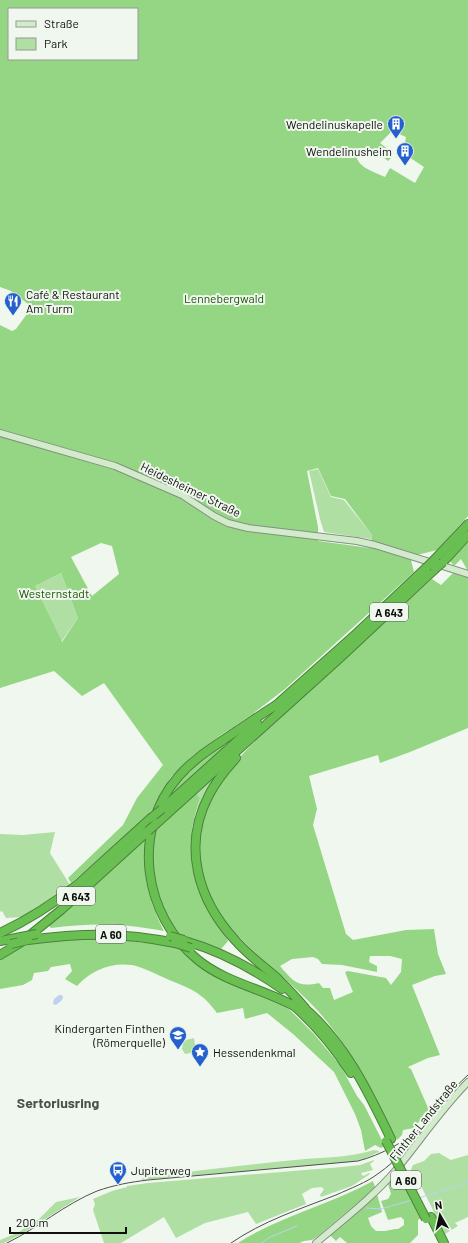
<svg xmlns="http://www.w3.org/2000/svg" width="468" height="1243" font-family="Barlow,sans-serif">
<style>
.green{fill:#b0dfa4}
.forest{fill:#95d684;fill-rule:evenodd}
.water{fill:#bdd1f2}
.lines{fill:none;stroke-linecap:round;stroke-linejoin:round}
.stream{stroke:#bdd1f2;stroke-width:1}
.secondary-casing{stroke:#868d85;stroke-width:8}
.motorway-casing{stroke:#498239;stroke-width:10}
.secondary{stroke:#d2eccb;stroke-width:6}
.motorway{stroke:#69bf51;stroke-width:8}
.tram{stroke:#4e514d;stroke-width:1}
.motorway-bridge-casing{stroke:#498239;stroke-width:10;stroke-linecap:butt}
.motorway-bridge{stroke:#69bf51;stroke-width:8}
.labels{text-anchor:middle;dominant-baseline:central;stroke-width:4;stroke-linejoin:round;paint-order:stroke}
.shield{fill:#f0f7ee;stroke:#525550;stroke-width:1}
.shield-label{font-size:11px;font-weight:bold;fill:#0e100d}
.poi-label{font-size:12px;fill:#0e100d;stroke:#f0f7ee;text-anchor:end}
.park-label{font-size:12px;fill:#175400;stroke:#f0f7ee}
.street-label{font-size:12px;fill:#0e100d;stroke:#f0f7ee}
.quarter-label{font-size:14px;font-weight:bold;fill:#4c524a;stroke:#f0f7ee}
</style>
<rect width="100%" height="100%" fill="#f0f7ee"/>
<g class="green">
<path d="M318 469 331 497 344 500 372 535 371 539 324 532 320 519 309 471Z"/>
<path d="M61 573 78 618 61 642 35 586Z"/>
<path d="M226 763C211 785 201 801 193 826L200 798 196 793Z"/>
<path d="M55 832 50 853 70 885 23 917 6 918 2 911 0 912V834L23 835Z"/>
<path d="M194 1038 196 1052 185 1054 182 1049 183 1042H185L186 1040Z"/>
<path d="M374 1150 379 1151V1152L364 1159 351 1162 141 1180 143 1178C193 1171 244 1165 295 1160 321 1157 349 1158 374 1150Z"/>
<path d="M439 1153 451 1160 468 1155V1217L455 1223 458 1226 445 1234 419 1182 421 1175 413 1173 411 1170 413 1165 424 1161 431 1154Z"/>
<path d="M374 1160V1161L370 1164 373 1170 361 1173 363 1176 369 1173 370 1174 352 1186 321 1197 320 1195 324 1189 321 1187 312 1188 302 1194 306 1204 256 1224 248 1212 205 1223 176 1238 164 1217 121 1243H104L93 1210 95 1204 93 1199 112 1191 127 1187V1186L148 1183 342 1167 360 1165Z"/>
<path d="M80 1197 20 1235 4 1243H0V1240L19 1232 36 1220H38L56 1202Z"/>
</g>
<g class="forest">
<path d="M0 0H468V516L437 550 417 555 411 560 414 572 285 689 247 718 221 735 191 757 171 777 150 814 71 883 68 878 123 825 137 798 163 765 104 683 82 696 54 671 0 688V325L12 331 16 329 32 307 11 291 0 287ZM9 9H137V59H9ZM392 131 406 137 403 153 424 167 415 183 390 168 385 177C373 171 354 167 356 150L360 148H368L374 154H379L388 161 392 157 389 154 390 151 380 143ZM318 468 331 496 345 499 372 535 370 548 318 541V527L307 471ZM101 543 112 546 119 574 92 596 71 557ZM61 573 78 618 62 642 35 586Z"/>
<path d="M468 542V728L410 752 380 763 378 755 309 776 317 809 313 825 346 934 353 940 406 930 434 929 438 954 446 974 435 976 412 985 440 1055 428 1058 408 1067 409 1068 411 1069 429 1110 414 1128 403 1130 402 1135 397 1140C374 1095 352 1049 318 1011 296 987 269 966 245 943 240 937 233 932 228 926 202 894 194 854 205 815 206 810 207 805 210 801 220 779 235 762 251 745L432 579 441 585 453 573 467 577 468 571 461 559 454 566 450 561ZM370 956H390L402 959 401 972 391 985 386 978 348 971 345 972 353 992 334 1000 330 988H323L319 983C297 988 293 981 280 966L292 959 313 957 318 959 322 964 342 965 377 972V966L369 962Z"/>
<path d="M222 745H224L225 747 170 797C173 778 206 755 222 745Z"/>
<path d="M196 793 200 798C197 808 194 818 192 828 188 857 194 885 208 910 213 921 225 930 228 941L221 949 180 935 163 910 156 891 152 857 154 832Z"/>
<path d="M147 837C142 874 147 897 164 931 153 929 141 927 130 926 103 923 77 925 51 928L48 925Z"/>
<path d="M86 938 118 939 144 943 150 942 178 947 186 956 198 964 283 1004 292 1012 314 1034 340 1065 357 1096 364 1105 385 1146 381 1148 375 1145 365 1151 361 1130 355 1114 334 1072 293 1034 267 1013 245 1019 243 1008 217 1013C202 992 189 988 167 979 158 975 142 967 132 965 111 962 91 970 77 986L65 979 72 971 70 964 51 967 48 971 34 973 32 980 23 985 0 989V959L16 949 17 950 25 944 62 940Z"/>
<path d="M395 1176 400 1177 421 1218 418 1220V1235L410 1243H347L340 1237 336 1241 330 1235 377 1194 382 1212 368 1218 371 1226 376 1231H385L395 1229H398L404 1225V1220L401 1217 388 1220 381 1201 388 1199 391 1194 388 1184Z"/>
<path d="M373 1181 375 1187 373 1190 318 1236 312 1240 304 1241 299 1243H238C280 1216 329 1205 373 1181Z"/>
</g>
<path class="water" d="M59 995H62L63 998 61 1001 56 1005 53 1004 54 999Z"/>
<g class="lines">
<g class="stream">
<path d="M419 1198 468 1182"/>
<path d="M366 1208 381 1209 412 1200"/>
<path d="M262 1243 268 1238 297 1226"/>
</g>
<g class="secondary-casing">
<g id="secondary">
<path d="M0 433 115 466 182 495 214 516 228 523 248 528 357 541 375 545 468 574"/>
<path d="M316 1243C343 1220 373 1197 396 1170 420 1141 441 1109 468 1082"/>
</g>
</g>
<g class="motorway-casing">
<g id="motorway">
<path d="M435 559 468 524"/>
<path d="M443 562 468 535"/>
<path d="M278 704C263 713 249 723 235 732 215 746 194 758 178 777 131 831 143 916 198 960 226 983 264 989 296 1007"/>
<path d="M274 707 357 633 427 567"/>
<path d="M236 758C226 769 216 781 209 795 182 846 198 900 235 940 247 954 262 965 276 977 286 987 296 997 305 1008"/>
<path d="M162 809 257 723"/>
<path d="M157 823 342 656 435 569"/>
<path d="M0 933C28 920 53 904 77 885L151 818"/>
<path d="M29 936 61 910 148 831"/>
<path d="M28 940C82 933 122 932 175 943"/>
<path d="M0 941 21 937"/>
<path d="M185 941C220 951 252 968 282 989"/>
<path d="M0 955 20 943"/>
<path d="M292 1004C315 1024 335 1048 351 1073"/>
<path d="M302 1006C344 1041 368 1091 391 1139"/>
<path d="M431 1217 444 1243"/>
</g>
</g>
<use href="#secondary" class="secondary"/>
<use href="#motorway" class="motorway"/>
<g class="tram">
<path d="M7 1243C38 1228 65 1204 97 1191 114 1185 131 1182 148 1180L358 1161C381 1155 407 1141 424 1125"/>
<path d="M231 1243C263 1221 300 1209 336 1195 351 1188 366 1183 379 1173 414 1149 435 1104 468 1075"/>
</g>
<g class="motorway-bridge-casing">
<g id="motorway-bridge">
<path d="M427 567 435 559"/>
<path d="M435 569 443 562"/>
<path d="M151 818 162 809"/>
<path d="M148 831 157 823"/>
<path d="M170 936 184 940"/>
<path d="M21 937 37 934"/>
<path d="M175 943 191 948"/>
<path d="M11 944 28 940"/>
<path d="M386 1141 426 1219"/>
</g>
</g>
<use href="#motorway-bridge" class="motorway-bridge"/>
</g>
<defs>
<g id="building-pin" transform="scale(0.9)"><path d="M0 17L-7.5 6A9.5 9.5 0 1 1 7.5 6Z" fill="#2461cd" stroke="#f0f7ee"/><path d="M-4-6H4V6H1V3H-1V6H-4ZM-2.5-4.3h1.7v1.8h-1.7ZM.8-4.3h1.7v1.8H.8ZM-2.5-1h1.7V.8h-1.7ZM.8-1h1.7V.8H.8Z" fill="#fff"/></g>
<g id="restaurant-pin" transform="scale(0.9)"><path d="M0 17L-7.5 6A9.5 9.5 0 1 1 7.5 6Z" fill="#2461cd" stroke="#f0f7ee"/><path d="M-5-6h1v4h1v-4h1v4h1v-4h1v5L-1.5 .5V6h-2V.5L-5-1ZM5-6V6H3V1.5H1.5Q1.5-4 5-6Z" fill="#fff"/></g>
<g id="school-pin" transform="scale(0.9)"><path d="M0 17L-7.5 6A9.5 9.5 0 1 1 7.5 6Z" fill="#2461cd" stroke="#f0f7ee"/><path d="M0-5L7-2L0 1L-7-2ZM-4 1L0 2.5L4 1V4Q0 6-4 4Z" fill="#fff"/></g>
<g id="sight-pin" transform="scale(0.9)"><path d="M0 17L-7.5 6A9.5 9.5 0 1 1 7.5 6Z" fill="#2461cd" stroke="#f0f7ee"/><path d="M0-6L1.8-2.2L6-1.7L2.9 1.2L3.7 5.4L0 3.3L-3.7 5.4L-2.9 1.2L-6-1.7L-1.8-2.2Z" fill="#fff"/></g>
<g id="bus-pin" transform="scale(0.9)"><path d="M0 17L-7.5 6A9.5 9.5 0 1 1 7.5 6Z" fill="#2461cd" stroke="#f0f7ee"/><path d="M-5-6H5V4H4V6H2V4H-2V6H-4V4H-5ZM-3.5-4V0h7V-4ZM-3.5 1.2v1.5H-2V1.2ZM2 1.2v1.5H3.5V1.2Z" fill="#fff"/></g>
</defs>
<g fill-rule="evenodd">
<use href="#building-pin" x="396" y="124"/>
<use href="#building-pin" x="405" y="151"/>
<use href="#restaurant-pin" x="13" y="301"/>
<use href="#school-pin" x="178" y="1035"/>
<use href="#sight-pin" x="200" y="1052"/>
<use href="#bus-pin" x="118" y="1170"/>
</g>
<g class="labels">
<g class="shield">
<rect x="370" y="603" width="38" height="18" rx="3"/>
<rect x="57" y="887" width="38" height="18" rx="3"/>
<rect x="96" y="925" width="30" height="18" rx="3"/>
<rect x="391" y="1171" width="30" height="18" rx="3"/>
</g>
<g class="shield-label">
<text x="389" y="612">A 643</text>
<text x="76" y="896">A 643</text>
<text x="111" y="934">A 60</text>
<text x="406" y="1180">A 60</text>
</g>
<g class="poi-label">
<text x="383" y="124">Wendelinuskapelle</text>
<text x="392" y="151">Wendelinusheim</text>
<text x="26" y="294" text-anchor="start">Café &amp; Restaurant<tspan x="26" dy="14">Am Turm</tspan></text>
<text x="165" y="1028">Kindergarten Finthen<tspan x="165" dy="14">(Römerquelle)</tspan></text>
<text x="213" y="1052" text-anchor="start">Hessendenkmal</text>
<text x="131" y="1170" text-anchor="start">Jupiterweg</text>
</g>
<g class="park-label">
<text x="224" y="298">Lennebergwald</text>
<text x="54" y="593">Westernstadt</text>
</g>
<g class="street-label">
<text transform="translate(191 489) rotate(26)">Heidesheimer Straße</text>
<text transform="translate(423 1120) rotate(-51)">Finther Landstraße</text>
</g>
<g class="quarter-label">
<text x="58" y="1102">Sertoriusring</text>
</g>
</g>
<rect x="8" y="8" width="130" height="52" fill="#f0f7ee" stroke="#969b94"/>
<rect x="16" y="21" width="20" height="6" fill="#d2eccb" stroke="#969b94"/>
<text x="44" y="28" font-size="12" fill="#0e100d">Straße</text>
<rect x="16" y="38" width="20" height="12" fill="#b0dfa4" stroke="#969b94"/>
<text x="44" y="48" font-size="12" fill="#0e100d">Park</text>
<g transform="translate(440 1215) rotate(351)" stroke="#f0f7ee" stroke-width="3" paint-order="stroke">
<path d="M0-3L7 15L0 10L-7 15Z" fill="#0e100d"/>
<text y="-6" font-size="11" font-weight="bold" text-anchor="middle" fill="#0e100d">N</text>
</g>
<path d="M10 1227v6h116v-6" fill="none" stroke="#0e100d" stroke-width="2"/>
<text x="16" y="1227" font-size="12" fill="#0e100d" stroke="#f0f7ee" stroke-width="3" paint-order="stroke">200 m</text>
</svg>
